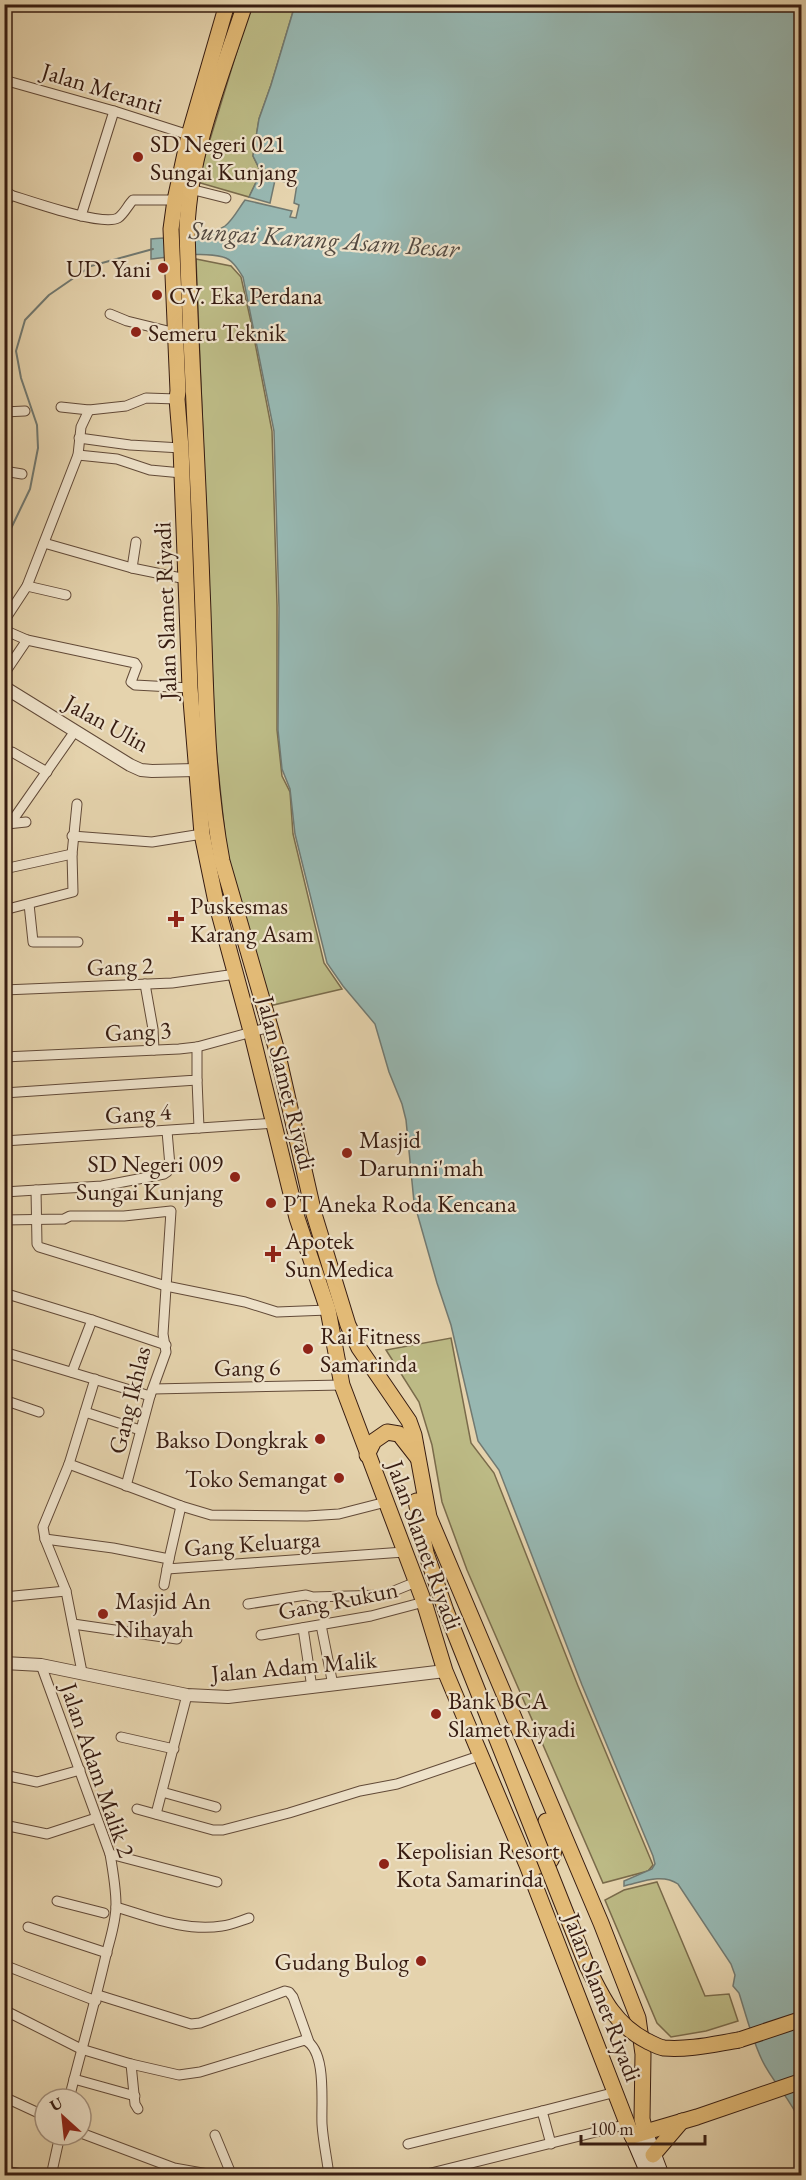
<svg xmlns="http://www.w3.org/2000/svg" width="806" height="2180" font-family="'EB Garamond',serif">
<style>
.green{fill:#bcba85;stroke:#7a6b4b;stroke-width:1.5}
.water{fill:#97b7b1;stroke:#717971;stroke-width:1.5}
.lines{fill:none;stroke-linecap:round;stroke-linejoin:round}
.stream{stroke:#717971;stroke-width:2}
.minor-casing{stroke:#624a38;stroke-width:11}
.tertiary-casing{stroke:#624a38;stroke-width:14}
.secondary-casing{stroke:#371c11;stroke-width:16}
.trunk-casing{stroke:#371c11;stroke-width:17}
.minor{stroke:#eee2ca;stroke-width:9}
.tertiary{stroke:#eee2ca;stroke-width:12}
.secondary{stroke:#eee2ca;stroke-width:14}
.trunk{stroke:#e2ba76;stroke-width:15}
.trunk-bridge-casing{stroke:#371c11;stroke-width:17;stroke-linecap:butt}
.trunk-bridge{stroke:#e2ba76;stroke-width:15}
.poi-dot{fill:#8f2418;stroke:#eee2ca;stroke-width:2}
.labels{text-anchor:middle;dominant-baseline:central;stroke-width:4.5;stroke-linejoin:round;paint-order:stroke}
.street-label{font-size:24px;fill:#371c11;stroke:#eee2ca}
.poi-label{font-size:24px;fill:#371c11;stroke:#eee2ca;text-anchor:start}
.water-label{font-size:26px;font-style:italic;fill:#544a41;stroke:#eee2ca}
</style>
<rect width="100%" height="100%" fill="#e5d3ad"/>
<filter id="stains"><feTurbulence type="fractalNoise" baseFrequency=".00333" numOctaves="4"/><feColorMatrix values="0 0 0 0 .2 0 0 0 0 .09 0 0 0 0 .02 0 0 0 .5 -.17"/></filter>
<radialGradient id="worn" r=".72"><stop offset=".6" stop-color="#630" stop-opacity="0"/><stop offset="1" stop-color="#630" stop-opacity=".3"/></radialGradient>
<g class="green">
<path d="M251 5H295L271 85 259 119 253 156 261 172 249 197 197 182Z"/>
<path d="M196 259 231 266 241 277 251 322 272 431 277 605V730L282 776 290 792 293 834 324 963 342 989 269 1006 227 854 215 740Z"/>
<path d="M451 1338 471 1443 494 1473 578 1686 653 1865 648 1871 603 1883 467 1570 442 1502 432 1445 419 1402 386 1350Z"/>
<path d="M657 1882 705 1996 729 1994 738 2021 706 2031 671 2037 657 2023 605 1900 624 1890Z"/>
</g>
<path class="water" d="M295 5H801V2124C792 2100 773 2083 762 2060 752 2039 746 2015 739 1993L733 1986 735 1975 731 1964 678 1884C662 1873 642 1882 624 1886V1881L652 1869 655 1864 653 1856 582 1685 499 1470 478 1441 451 1325 437 1283 414 1202 406 1120 402 1104 389 1072 375 1024 343 986 327 963 295 834 290 789 282 769 278 730 279 608 274 431 243 277C238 269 232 259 223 257 201 251 173 257 151 259V239C171 237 209 237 225 226 233 220 239 208 245 200L292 211 290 217 296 218 299 205 294 203 297 184 275 180 270 203 249 197 261 172 253 156 259 119 271 85Z"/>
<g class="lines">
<path class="stream" d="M4 543 30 489 38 448 37 425 21 378 16 351 25 320 49 295 91 266 153 249"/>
<g class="minor-casing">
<g id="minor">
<path d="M4 80 114 111 192 136"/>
<path d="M190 189 226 198"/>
<path d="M4 193C25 199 101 227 118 218 124 214 128 205 133 200H175"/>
<path d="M4 209 10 194"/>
<path d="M81 216 114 111"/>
<path d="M110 314 127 321 176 333"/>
<path d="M61 407 89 410 126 406 146 398 177 399"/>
<path d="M4 412 25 411"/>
<path d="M79 438 130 445 181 448"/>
<path d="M78 455 117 459 150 470 182 473"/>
<path d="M4 471 22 474"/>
<path d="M44 543 132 568 186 579"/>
<path d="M132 568 136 542"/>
<path d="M27 586 66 595"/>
<path d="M4 621 27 586 78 455 81 427 89 410"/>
<path d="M4 630 27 640 135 663 137 666 131 682 135 685 190 688"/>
<path d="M4 674 27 640"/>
<path d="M12 752 47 772"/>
<path d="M7 824 26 822"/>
<path d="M10 824 75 731"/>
<path d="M72 836 152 842 202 834"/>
<path d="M4 869 72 854"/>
<path d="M29 904 33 942H78"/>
<path d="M4 910 73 892 72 854 77 804"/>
<path d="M145 984 153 1029 154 1050"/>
<path d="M4 990 172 983 236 974"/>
<path d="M4 1057 179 1049 197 1047 270 1027"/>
<path d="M197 1080 199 1128"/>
<path d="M4 1093 197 1080V1047"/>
<path d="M4 1141 275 1123"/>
<path d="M36 1190 37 1244 39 1247 166 1286 245 1302 277 1312 328 1310"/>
<path d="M4 1192 102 1186 164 1174 167 1172 170 1166 167 1131"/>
<path d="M4 1220 64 1219 70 1216H124L171 1211 163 1334 166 1352 150 1396 126 1486"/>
<path d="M4 1293 92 1320 166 1345"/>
<path d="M4 1352 150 1396"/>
<path d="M72 1372 92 1320"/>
<path d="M153 1389 342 1385"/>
<path d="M4 1400 39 1412"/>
<path d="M85 1412 140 1430"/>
<path d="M69 1464 181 1506 211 1515 307 1516 339 1514 386 1502"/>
<path d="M45 1539 113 1548 169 1559 167 1569 404 1552"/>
<path d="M169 1559 181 1506"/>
<path d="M164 1585 167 1569"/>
<path d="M4 1597 66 1591"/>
<path d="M248 1604 306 1595 313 1597 384 1595 416 1582"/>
<path d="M73 1624 177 1639"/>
<path d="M321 1625 333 1685"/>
<path d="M303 1628 312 1688"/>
<path d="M261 1635 371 1616 424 1602"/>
<path d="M41 1665 110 1854C113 1871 116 1888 116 1905 116 1922 110 1939 106 1955 95 2003 81 2051 69 2099"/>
<path d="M82 1672 66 1591 45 1539 43 1527 69 1464 95 1379"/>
<path d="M121 1737 174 1749"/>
<path d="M4 1775 37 1782 80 1770"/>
<path d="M162 1792 216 1807"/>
<path d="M137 1809 213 1830H223L289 1813 360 1791 397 1784 482 1755"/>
<path d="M156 1814 187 1695"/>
<path d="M4 1825 47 1834 96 1818"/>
<path d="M110 1854 217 1882"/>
<path d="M57 1901 104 1913"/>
<path d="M116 1907C150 1917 186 1932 222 1926 231 1925 240 1921 249 1918"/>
<path d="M28 1927 107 1953"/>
<path d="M4 1965 96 2001"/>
<path d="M98 1995 191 2024 200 2023 285 1991 289 1992 293 1997 309 2042"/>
<path d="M4 2010 81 2049 131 2064 179 2075 200 2072 305 2040C327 2051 321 2102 322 2124 323 2141 327 2158 329 2176"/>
<path d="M131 2064 135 2104 138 2109"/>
<path d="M74 2079 135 2096"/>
<path d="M4 2097 45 2116"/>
<path d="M81 2133 174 2168 219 2176"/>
<path d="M215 2135 232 2176"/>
<path d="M408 2144 542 2111"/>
<path d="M551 2144 542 2111 616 2092"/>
<path d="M4 2171 28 2175"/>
<path d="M51 2176 60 2135"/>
<path d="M419 2176 628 2124"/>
</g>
</g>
<g class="tertiary-casing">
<g id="tertiary">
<path d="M4 687 130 765 141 770 152 771 196 770"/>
<path d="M4 1663 41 1665 187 1695 228 1697 445 1671"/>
</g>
</g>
<g class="secondary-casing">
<g id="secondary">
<path d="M645 2131 662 2176"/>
<path d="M632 2136 649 2176"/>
</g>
</g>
<g class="trunk-casing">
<g id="trunk">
<path d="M227 4 189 135 175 200 171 229 178 391 177 399 181 448 190 688 202 834 216 902 251 1031 297 1218 328 1310 342 1385 424 1602 445 1671 527 1865 632 2136 697 2117 802 2081"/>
<path d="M245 4C221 77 190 151 187 228 190 347 198 466 202 586 206 678 205 771 222 861L277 1051 314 1214 348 1325 359 1348 409 1421 414 1435 429 1517 601 1923 638 2018 643 2054 642 2119 645 2131"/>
<path d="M367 1455 374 1441 387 1432 399 1434 417 1457"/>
<path d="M416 1501 426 1553"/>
<path d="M535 1867 548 1864C560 1850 551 1836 546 1821"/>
<path d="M739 2040 802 2019"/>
<path d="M653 2155 682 2121"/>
</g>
</g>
<use href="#minor" class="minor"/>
<use href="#tertiary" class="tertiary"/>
<use href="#secondary" class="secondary"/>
<use href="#trunk" class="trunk"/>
<g class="trunk-bridge-casing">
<path id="trunk-bridge" d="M426 1553 446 1611 587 1966C602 1997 614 2024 647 2041 653 2044 658 2047 664 2048 689 2050 714 2044 739 2040"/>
</g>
<use href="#trunk-bridge" class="trunk-bridge"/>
</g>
<g class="poi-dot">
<circle cx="138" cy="157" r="6"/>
<circle cx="163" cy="268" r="6"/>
<circle cx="157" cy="295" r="6"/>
<circle cx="136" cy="332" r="6"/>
<path d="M173 910h6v6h6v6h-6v6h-6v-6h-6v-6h6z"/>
<circle cx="347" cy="1153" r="6"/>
<circle cx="235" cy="1177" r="6"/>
<circle cx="271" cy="1203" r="6"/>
<path d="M270 1245h6v6h6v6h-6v6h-6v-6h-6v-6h6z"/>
<circle cx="308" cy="1349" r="6"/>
<circle cx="320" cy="1439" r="6"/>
<circle cx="339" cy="1478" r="6"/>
<circle cx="103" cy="1614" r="6"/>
<circle cx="436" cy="1714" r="6"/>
<circle cx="384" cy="1864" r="6"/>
<circle cx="421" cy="1961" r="6"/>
</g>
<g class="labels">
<g class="street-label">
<text transform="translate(102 88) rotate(17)">Jalan Meranti</text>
<text transform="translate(165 611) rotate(-92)">Jalan Slamet Riyadi</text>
<text transform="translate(107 723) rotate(29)">Jalan Ulin</text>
<text transform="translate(120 966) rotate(-2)">Gang 2</text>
<text transform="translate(138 1031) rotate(-3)">Gang 3</text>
<text transform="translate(287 1083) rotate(76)">Jalan Slamet Riyadi</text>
<text transform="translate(138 1113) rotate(-4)">Gang 4</text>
<text transform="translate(247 1367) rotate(-1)">Gang 6</text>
<text transform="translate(129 1400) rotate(-76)">Gang Ikhlas</text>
<text transform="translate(252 1543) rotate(-4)">Gang Keluarga</text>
<text transform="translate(425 1545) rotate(70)">Jalan Slamet Riyadi</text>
<text transform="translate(338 1600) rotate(-11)">Gang Rukun</text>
<text transform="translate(294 1666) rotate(-5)">Jalan Adam Malik</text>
<text transform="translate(98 1770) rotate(71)">Jalan Adam Malik 2</text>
<text transform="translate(603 1997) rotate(69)">Jalan Slamet Riyadi</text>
</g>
<g class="poi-label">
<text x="150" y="143">SD Negeri 021<tspan x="150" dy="28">Sungai Kunjang</tspan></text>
<text x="151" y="268" text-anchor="end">UD. Yani</text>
<text x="169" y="295">CV. Eka Perdana</text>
<text x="148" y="332">Semeru Teknik</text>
<text x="190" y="905">Puskesmas<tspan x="190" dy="28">Karang Asam</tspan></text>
<text x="359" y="1139">Masjid<tspan x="359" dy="28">Darunni'mah</tspan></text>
<text x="223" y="1163" text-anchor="end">SD Negeri 009<tspan x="223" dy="28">Sungai Kunjang</tspan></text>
<text x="283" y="1203">PT Aneka Roda Kencana</text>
<text x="285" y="1240">Apotek<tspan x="285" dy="28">Sun Medica</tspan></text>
<text x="320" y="1335">Rai Fitness<tspan x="320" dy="28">Samarinda</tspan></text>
<text x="308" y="1439" text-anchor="end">Bakso Dongkrak</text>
<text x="327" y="1478" text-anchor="end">Toko Semangat</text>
<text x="115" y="1600">Masjid An<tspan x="115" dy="28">Nihayah</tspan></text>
<text x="448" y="1700">Bank BCA<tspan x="448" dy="28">Slamet Riyadi</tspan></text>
<text x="396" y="1850">Kepolisian Resort<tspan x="396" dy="28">Kota Samarinda</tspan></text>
<text x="409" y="1961" text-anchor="end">Gudang Bulog</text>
</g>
<g class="water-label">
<text transform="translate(324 239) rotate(4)">Sungai Karang Asam Besar</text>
</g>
</g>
<rect width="806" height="2180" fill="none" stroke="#e5d3ad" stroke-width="24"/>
<rect x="6" y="6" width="794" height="2168" fill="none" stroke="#371c11" stroke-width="3"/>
<rect x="12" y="12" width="782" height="2156" fill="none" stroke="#371c11" stroke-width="1.5"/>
<g transform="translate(63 2117) rotate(333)"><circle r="28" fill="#eee2ca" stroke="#a59380" stroke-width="1.5"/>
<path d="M0-4.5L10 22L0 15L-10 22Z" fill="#8f2418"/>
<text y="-9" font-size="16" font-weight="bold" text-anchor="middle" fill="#371c11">U</text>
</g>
<path d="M581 2135v9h124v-9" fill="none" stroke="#371c11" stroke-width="3"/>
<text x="590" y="2135" font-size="18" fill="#371c11" stroke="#eee2ca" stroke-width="4.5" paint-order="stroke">100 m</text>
<rect width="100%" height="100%" filter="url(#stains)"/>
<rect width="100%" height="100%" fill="url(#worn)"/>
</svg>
